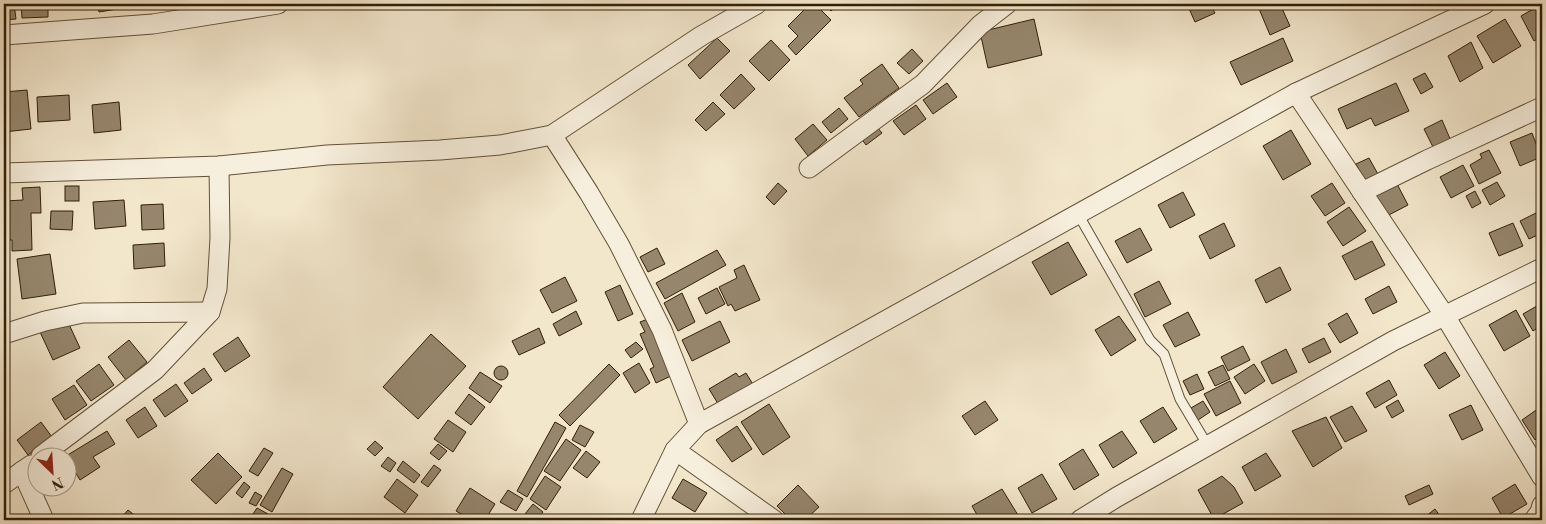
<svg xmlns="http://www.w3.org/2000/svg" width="1546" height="524" font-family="'Libre Bodoni',serif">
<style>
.building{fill:#96866d;stroke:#331f07}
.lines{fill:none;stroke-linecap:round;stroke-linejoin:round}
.service-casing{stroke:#635138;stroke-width:11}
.minor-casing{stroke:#635138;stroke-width:21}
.service{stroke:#f7efdd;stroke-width:9}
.minor{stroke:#f7efdd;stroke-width:19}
</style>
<rect width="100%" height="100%" fill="#f2e6cb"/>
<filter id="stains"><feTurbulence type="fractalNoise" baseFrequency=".004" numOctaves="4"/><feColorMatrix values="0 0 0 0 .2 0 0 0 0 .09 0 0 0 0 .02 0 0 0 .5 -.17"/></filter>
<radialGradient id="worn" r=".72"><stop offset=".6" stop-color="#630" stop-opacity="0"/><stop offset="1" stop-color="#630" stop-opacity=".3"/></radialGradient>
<g class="building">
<path d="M4 4H14L16 19 4 20Z"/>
<path d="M21 4H48V17L22 18Z"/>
<path d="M97 4H130V7L99 12Z"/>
<path d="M810 4H815L831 20 796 55 788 46 798 36 788 26Z"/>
<path d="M825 4H839L831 11Z"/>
<path d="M1187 4H1210L1215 13 1195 22Z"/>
<path d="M1257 4H1280L1290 26 1270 35Z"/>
<path d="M1542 4V36L1534 41 1521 16Z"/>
<path d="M1034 19 1042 55 988 68 980 32Z"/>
<path d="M1505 19 1521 46 1493 63 1477 36Z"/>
<path d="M717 38 730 51 700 79 688 65Z"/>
<path d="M1283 38 1293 61 1241 85 1230 62Z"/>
<path d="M771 40 790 60 769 81 749 61Z"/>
<path d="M1471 42 1483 68 1460 82 1448 56Z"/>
<path d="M912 49 923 61 909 74 897 63Z"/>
<path d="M882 64 899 88 859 117 844 98 863 84 860 80Z"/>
<path d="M1425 73 1433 87 1421 94 1413 79Z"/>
<path d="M741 74 755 89 734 109 720 95Z"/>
<path d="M947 83 957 97 933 114 923 100Z"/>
<path d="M1396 83 1409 111 1375 126 1371 118 1347 129 1338 109Z"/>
<path d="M27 90 31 129 4 132V92Z"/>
<path d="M69 95 70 120 38 122 37 97Z"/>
<path d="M119 102 121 130 94 133 92 105Z"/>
<path d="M713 102 725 114 706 131 695 120Z"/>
<path d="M916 105 926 119 904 135 893 121Z"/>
<path d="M839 108 848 119 831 133 822 122Z"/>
<path d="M1442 120 1451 141 1434 149 1424 129Z"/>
<path d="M813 124 827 140 808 156 795 139Z"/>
<path d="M876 126 882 133 866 145 861 138Z"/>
<path d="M1291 130 1311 164 1283 180 1263 146Z"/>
<path d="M1532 133 1541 157 1520 166 1510 142Z"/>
<path d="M1489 150 1501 173 1479 184 1470 165 1482 158 1480 154Z"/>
<path d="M1369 158 1379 176 1366 183 1356 164Z"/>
<path d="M1463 165 1474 186 1451 198 1440 177Z"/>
<path d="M1396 182 1408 205 1385 217 1373 194Z"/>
<path d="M1497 182 1505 196 1490 205 1482 190Z"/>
<path d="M778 183 787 191 774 205 766 197Z"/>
<path d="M1332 183 1345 203 1325 216 1311 196Z"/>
<rect x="65" y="186" width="14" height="15"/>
<path d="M40 187 41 213H31L32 250 12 251V240H4L5 201 23 200 22 188Z"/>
<path d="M1475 191 1481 203 1472 208 1466 196Z"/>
<path d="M1183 192 1195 215 1170 228 1158 205Z"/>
<path d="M124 200 126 226 95 229 93 202Z"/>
<path d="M163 204 164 229 142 230 141 205Z"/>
<path d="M1349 207 1366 231 1343 246 1327 222Z"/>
<path d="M51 211H73L72 230 50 229Z"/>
<path d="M1540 211 1542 216V233L1529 239 1520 221Z"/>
<path d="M1224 223 1235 246 1210 259 1199 236Z"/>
<path d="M1513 223 1523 246 1499 256 1489 233Z"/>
<path d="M1140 228 1152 250 1127 263 1115 241Z"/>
<path d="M1372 241 1385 265 1355 280 1342 256Z"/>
<path d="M1068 242 1087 275 1051 295 1032 262Z"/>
<path d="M164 243 165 266 134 269 133 245Z"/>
<path d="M657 248 665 264 648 272 640 257Z"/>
<path d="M717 250 726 265 665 299 656 283Z"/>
<path d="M50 254 56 294 22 299 17 259Z"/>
<path d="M744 265 760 300 735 311 731 304 728 306 719 287 737 278 734 270Z"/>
<path d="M1280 267 1291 290 1266 303 1255 280Z"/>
<path d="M565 277 577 301 552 313 540 290Z"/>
<path d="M1159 281 1171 304 1145 317 1134 294Z"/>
<path d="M620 285 633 314 618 321 605 292Z"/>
<path d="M1389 286 1397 302 1373 314 1365 299Z"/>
<path d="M717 288 725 304 706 314 698 298Z"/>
<path d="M682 293 695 322 678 331 664 303Z"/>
<path d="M1542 303V325L1533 331 1523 314Z"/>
<path d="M1516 310 1530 336 1504 351 1489 325Z"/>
<path d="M576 311 582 324 559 336 553 324Z"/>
<path d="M1188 312 1200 335 1175 347 1163 325Z"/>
<path d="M1347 313 1358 333 1340 343 1328 324Z"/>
<path d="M1119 316 1136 340 1111 356 1095 330Z"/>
<path d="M648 319 673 375 656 383 650 369 654 367 640 334 645 332 640 322Z"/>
<path d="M67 320 80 348 53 360 40 332Z"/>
<path d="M720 321 730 342 692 361 682 340Z"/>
<path d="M539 328 545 343 519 355 512 341Z"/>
<path d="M431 334 466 366 418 419 383 387Z"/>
<path d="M238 337 250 356 225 372 213 354Z"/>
<path d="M1324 338 1331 352 1309 363 1302 349Z"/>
<path d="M129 340 147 362 126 380 108 357Z"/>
<path d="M636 342 643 349 631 358 625 350Z"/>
<path d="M1243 346 1250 360 1228 371 1221 357Z"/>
<path d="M1286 349 1297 372 1272 384 1261 362Z"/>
<path d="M1445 352 1460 376 1439 389 1424 365Z"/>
<path d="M639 363 650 383 635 393 623 373Z"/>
<path d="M99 364 114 385 91 401 76 381Z"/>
<path d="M609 364 620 375 570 426 559 415Z"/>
<path d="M1254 364 1265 381 1245 394 1234 377Z"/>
<path d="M1223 365 1230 379 1215 386 1208 372Z"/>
<circle cx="501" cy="373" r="7"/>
<path d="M204 368 212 380 192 394 184 383Z"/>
<path d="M480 372 502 386 490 403 469 388Z"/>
<path d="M736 373 739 377 746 373 754 386 720 407 709 389Z"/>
<path d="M1197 374 1204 389 1190 395 1183 381Z"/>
<path d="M1389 380 1397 395 1375 408 1366 393Z"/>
<path d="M1230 381 1241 403 1216 416 1204 394Z"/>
<path d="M176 384 188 401 165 417 153 400Z"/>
<path d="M74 385 87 405 65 420 52 399Z"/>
<path d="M469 394 485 407 471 425 455 413Z"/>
<path d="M1398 400 1404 411 1392 418 1386 407Z"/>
<path d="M985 401 998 420 975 435 962 416Z"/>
<path d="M1203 401 1210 412 1198 420 1191 408Z"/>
<path d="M769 404 790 437 763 455 741 422Z"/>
<path d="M1471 405 1483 430 1462 440 1449 415Z"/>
<path d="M1352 406 1367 431 1345 442 1330 417Z"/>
<path d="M1542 406V435L1535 440 1522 420Z"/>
<path d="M145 407 157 426 138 438 126 420Z"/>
<path d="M1163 407 1177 429 1154 443 1140 421Z"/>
<path d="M1326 417 1342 448 1313 467 1292 431Z"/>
<path d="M448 420 466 432 453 452 434 439Z"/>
<path d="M41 422 52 437 28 455 17 440Z"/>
<path d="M555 422 566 428 527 497 517 491Z"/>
<path d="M580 425 594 432 585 447 572 440Z"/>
<path d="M737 426 752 449 732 462 716 440Z"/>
<path d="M107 431 115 444 93 457 100 467 80 480 68 461 66 456Z"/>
<path d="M1122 431 1137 453 1113 468 1099 445Z"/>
<path d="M566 439 581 450 560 481 544 471Z"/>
<path d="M375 441 383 448 375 456 367 449Z"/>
<path d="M438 444 447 451 439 460 430 453Z"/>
<path d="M264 448 273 453 258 476 249 471Z"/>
<path d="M1083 449 1099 475 1074 490 1059 464Z"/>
<path d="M586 451 600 462 587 478 573 468Z"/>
<path d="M218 453 242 477 216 504 191 480Z"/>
<path d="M1266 453 1281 476 1255 491 1242 467Z"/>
<path d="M388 457 396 463 390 472 381 466Z"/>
<path d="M403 461 420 475 414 483 397 470Z"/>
<path d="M434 465 441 470 428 487 421 482Z"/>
<path d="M282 468 293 474 272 512 260 505Z"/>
<path d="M68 471 74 480 68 485Z"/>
<path d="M1042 474 1057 499 1032 513 1018 488Z"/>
<path d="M545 476 561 487 546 510 530 499Z"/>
<path d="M1222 476 1234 487 1243 503 1214 519 1198 490Z"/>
<path d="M397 479 418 495 405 513 384 497Z"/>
<path d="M683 479 707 493 695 512 672 498Z"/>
<path d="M244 482 250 487 242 498 236 493Z"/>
<path d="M1515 484 1527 504 1503 518 1492 498Z"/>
<path d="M798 485 819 507 805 520H791L777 506Z"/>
<path d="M1429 485 1433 494 1409 505 1405 496Z"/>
<path d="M47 486H66L54 495Z"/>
<path d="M470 488 495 504 485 520H472L456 511Z"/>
<path d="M1002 489 1021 520H980L972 506Z"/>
<path d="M508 490 523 499 516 511 500 502Z"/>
<path d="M255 492 262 496 256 506 249 503Z"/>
<path d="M533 504 543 512 537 520H534L525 514Z"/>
<path d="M257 508 268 514 264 520 253 514Z"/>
<path d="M1435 509 1443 520H1421Z"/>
<path d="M128 510 138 518 137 520H126L122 517Z"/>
</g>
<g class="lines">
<g class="service-casing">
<path id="service" d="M1078 214 1150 340 1164 354 1180 399 1208 446"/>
</g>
<g class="minor-casing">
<g id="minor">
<path d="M4 35 153 24 278 4"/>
<path d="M1296 93 1445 316 1542 477"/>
<path d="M552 135 589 193 619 244 662 330 699 424"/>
<path d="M809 168 923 84 980 25 1007 4"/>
<path d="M4 173 219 166 327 155 440 150 500 145 552 135 701 36 757 4"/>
<path d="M1362 192 1427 160 1542 107"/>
<path d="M4 334 45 321 83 313 210 312"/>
<path d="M675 450 774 520"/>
<path d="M41 456 155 370 210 312 217 289 220 238 219 166"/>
<path d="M22 471 44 520"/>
<path d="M4 484 31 465"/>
<path d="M641 520 675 450 699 424 1296 93 1485 4"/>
<path d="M1080 520 1117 497 1393 341 1542 268"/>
<path d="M1534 520 1540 512 1542 505"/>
</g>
</g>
<use href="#service" class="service"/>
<use href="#minor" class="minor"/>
</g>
<rect width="1546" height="524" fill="none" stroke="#f2e6cb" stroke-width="20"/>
<rect x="5" y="5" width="1536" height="514" fill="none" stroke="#331f07" stroke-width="2.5"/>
<rect x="10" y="10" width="1526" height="504" fill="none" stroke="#331f07"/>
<g transform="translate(52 472) rotate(155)"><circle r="24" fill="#f7efdd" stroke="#a99c87"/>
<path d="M0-4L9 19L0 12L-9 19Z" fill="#8f2418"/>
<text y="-8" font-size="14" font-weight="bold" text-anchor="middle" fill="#331f07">N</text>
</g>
<rect width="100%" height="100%" filter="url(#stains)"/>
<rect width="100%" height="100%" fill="url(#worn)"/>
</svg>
